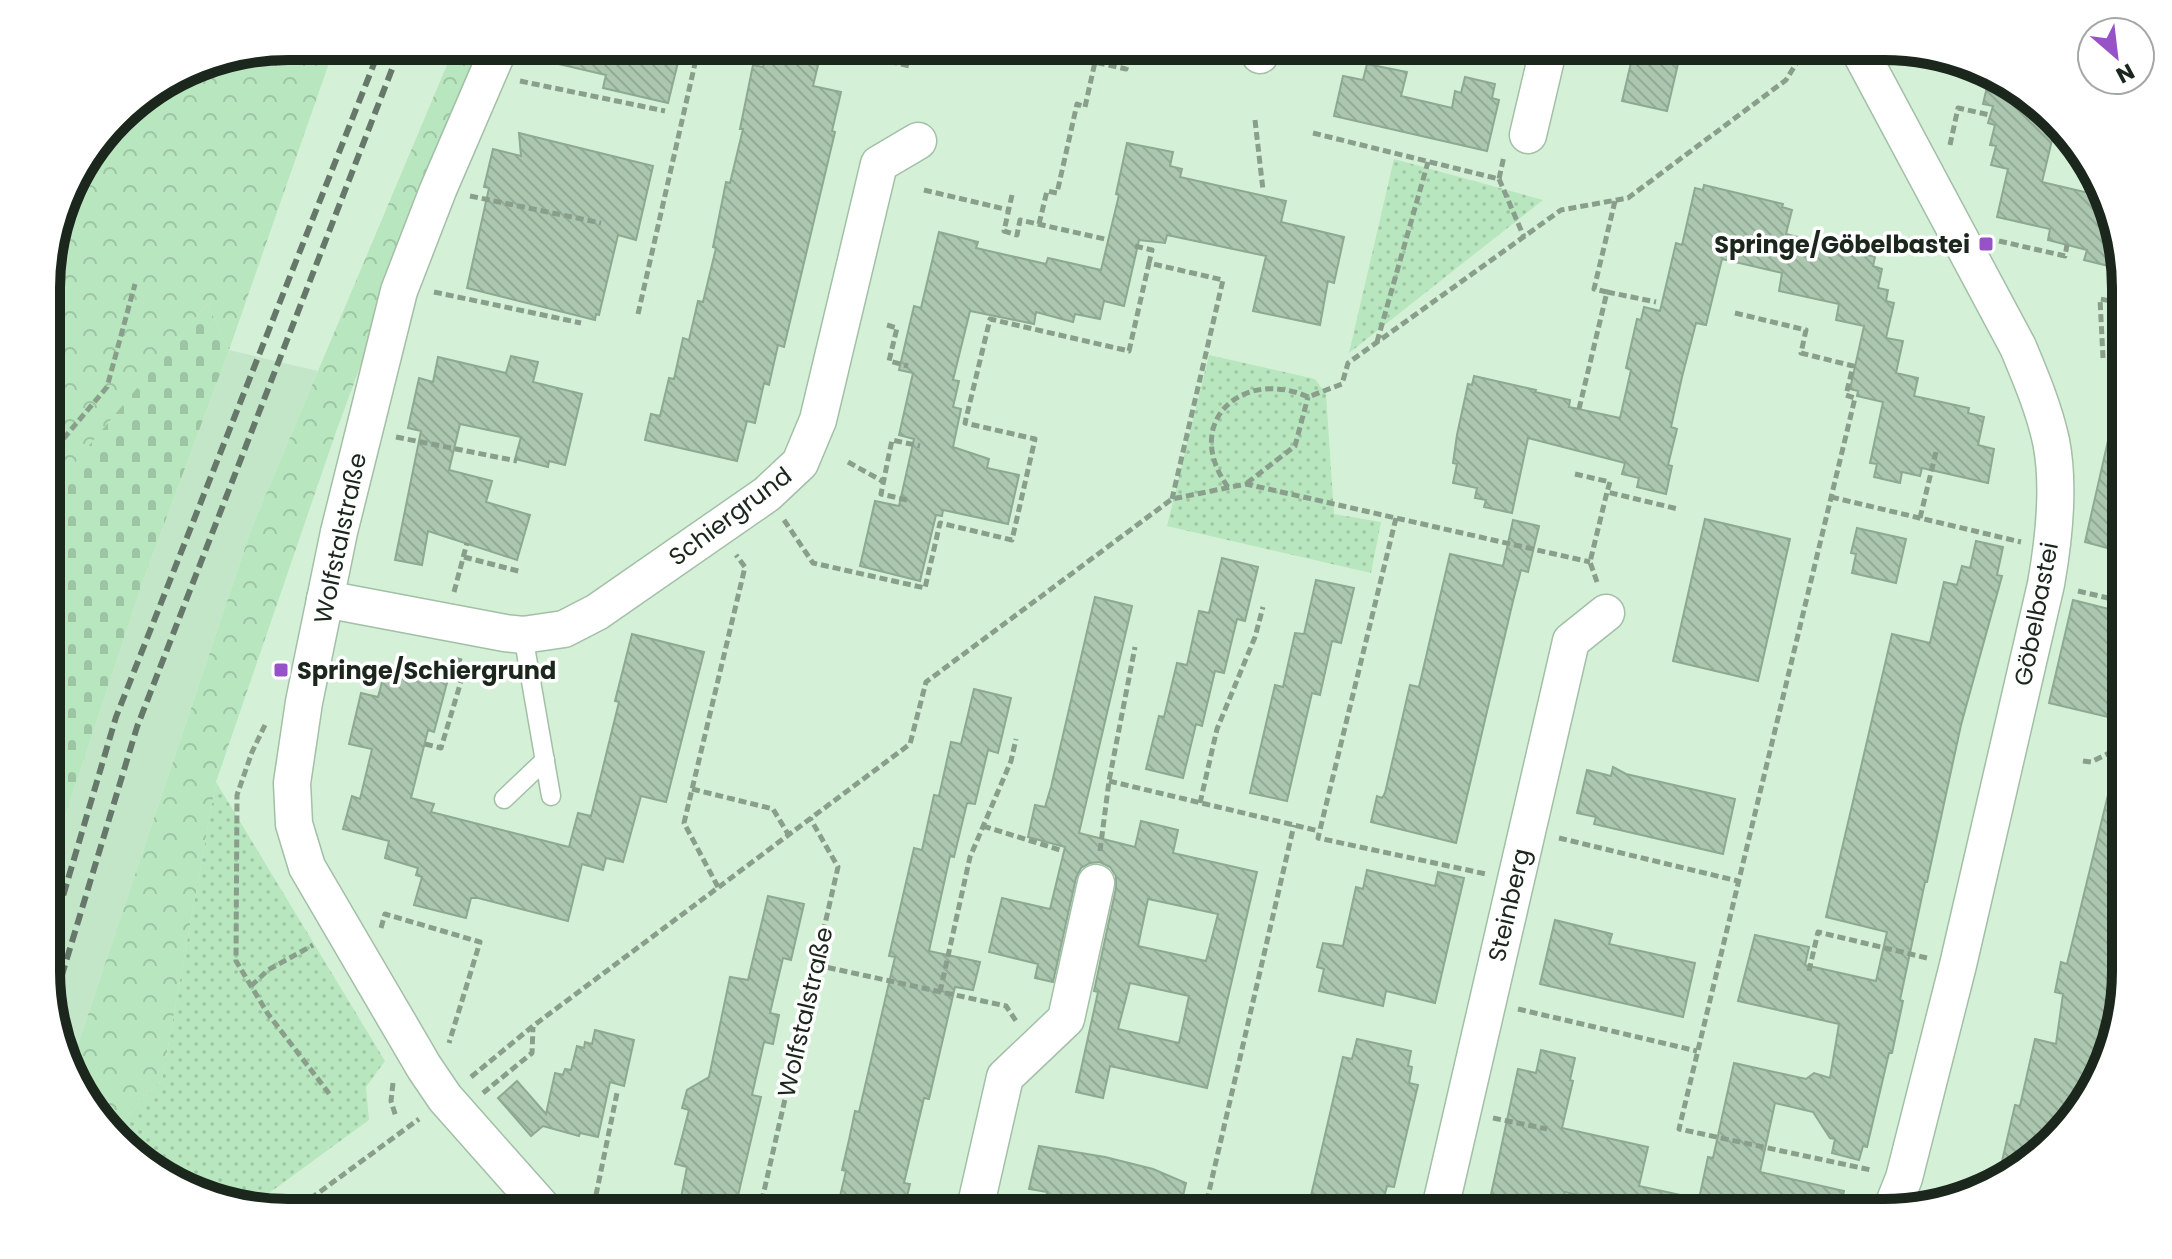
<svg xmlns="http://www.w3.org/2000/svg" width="2172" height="1259" font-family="Poppins,sans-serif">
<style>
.built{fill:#c4e6c8}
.forest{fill:url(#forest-crowns)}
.cemetery{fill:url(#cemetery-stones)}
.park{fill:url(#park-dots)}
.building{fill:url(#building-back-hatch);stroke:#8da991;stroke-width:2;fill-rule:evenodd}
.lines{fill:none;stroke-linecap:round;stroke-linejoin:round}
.service-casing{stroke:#a3bfa7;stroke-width:21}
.minor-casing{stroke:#a3bfa7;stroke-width:39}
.path{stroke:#899f8b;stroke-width:5;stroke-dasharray:8 4;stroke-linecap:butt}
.service{stroke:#fff;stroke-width:18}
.minor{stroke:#fff;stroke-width:36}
.rail{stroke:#667869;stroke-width:6;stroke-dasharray:12 6;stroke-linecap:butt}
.poi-dot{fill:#9652c6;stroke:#fff;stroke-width:3}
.labels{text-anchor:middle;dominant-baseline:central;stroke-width:7;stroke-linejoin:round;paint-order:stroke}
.poi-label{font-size:24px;font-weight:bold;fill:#1b261d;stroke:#fff;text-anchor:end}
.street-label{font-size:24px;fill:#1b261d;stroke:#fff}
.rim{fill:none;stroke:#1b261d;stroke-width:10}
</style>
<defs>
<pattern id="forest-crowns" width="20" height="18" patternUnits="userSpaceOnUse" patternTransform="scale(2)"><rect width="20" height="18" fill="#b8e6be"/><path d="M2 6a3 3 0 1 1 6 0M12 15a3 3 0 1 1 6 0" fill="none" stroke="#9ec5a3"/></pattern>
<pattern id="cemetery-stones" width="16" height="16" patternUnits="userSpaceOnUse" patternTransform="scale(2)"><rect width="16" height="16" fill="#b8e6be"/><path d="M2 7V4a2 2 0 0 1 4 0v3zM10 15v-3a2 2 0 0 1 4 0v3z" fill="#9ec5a3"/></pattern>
<pattern id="park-dots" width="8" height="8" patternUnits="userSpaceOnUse" patternTransform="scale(2)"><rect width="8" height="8" fill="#b8e6be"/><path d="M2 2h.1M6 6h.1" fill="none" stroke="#9ec5a3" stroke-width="1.8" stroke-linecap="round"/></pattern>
<pattern id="building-back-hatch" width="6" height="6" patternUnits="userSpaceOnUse" patternTransform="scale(2)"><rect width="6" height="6" fill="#abc7af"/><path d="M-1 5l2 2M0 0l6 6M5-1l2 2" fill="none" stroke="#93ab96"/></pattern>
</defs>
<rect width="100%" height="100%" fill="#d4f1d7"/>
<path class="built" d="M229 350 318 371 251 530 71 1065 48 1002V868L144 578Z"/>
<g class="forest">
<path d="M288 46H335L229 350 207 304 67 473 48 458V257L71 180 128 106 196 64Z"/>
<path d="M455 46H484L442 144 336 432 216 782 162 1080 113 1130 87 1105 71 1065 251 530Z"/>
</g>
<path class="cemetery" d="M207 304 229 350 144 578 48 868V458L67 472Z"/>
<g class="park">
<path d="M1394 159 1543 200 1349 353Z"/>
<path d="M1209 355 1315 379 1326 394 1334 514 1381 522 1371 573 1167 526Z"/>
<path d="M216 782 385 1061 366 1087 369 1120 254 1204 167 1180 113 1130 162 1080Z"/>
</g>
<g class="building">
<path d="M525 46H682L668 103 603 88 606 75 524 56Z"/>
<path d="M1635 46H1659L1681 51 1667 111 1622 101Z"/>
<path d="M766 53 818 65 813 86 841 92 832 131 835 132 784 347 778 345 769 385 764 383 755 423 747 421 737 461 645 440 651 414 660 416 669 378 674 379 683 338 689 340 698 301 703 302 716 248 713 247 726 182 730 183 743 129H740L753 65 763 67Z"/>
<path d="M1367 64 1407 72 1401 96 1452 108 1455 91 1461 93 1465 77 1495 84 1492 98 1499 100 1487 151 1334 116 1343 76 1363 80Z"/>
<path d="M1990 74 2006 79 2049 122 2046 134 2053 136 2042 182 2102 196 2125 270 2084 260 2087 250 2048 240 2050 229 1997 217 2008 169 1991 165 1996 146 1990 145 1995 125 1988 123 1993 106 1983 104Z"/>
<path d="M519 133 653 166 636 240 618 235 599 315 596 314 595 320 467 288 489 188 484 187 493 149 521 156Z"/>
<path d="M1127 143 1173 152 1170 166 1182 169 1180 177 1286 201 1281 222 1344 237 1334 283 1328 281 1320 325 1253 311 1266 256 1167 235 1165 243 1139 240 1124 306 1104 301 1100 319 1075 314 1073 322 1036 312 1034 324 970 311 953 380 959 381 953 407 961 409 953 447 989 459 987 468 1019 475 1008 524 943 510 942 516 936 515 920 581 860 566 875 501 899 506 914 439 899 435 913 373 899 370 914 306 921 308 939 232 978 242 976 248 1046 264 1048 258 1101 270 1119 195 1116 194Z"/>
<path d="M1704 185 1783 204 1782 207 1792 210 1786 234 1875 257 1873 266 1882 269 1878 288 1888 290 1886 301 1894 303 1886 338 1903 341 1896 373 1918 378 1914 396 1969 408 1968 413 1984 417 1978 445 1994 449 1988 483 1922 468 1920 476 1902 472 1900 483 1874 477 1877 464 1870 463 1883 402 1857 396 1858 391 1850 389 1864 326 1836 320 1839 304 1779 291 1782 273 1722 259 1706 325 1696 323 1682 377 1671 427 1677 429 1668 465 1672 466 1666 494 1637 487 1639 478 1622 474 1625 463 1528 438 1512 513 1484 507 1486 500 1475 498 1477 488 1453 483 1457 464 1453 463 1457 435 1468 384 1472 385 1474 376 1536 390 1535 392 1570 400 1569 407 1620 418 1631 370 1626 368 1637 319 1641 320 1644 307 1660 311 1676 243 1682 245 1695 188 1703 190Z"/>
<path d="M511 356 538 362 533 382 582 394 565 465 549 461 548 467 515 459 521 437 460 424 449 470 492 481 486 502 530 515 517 560 428 531 422 565 395 560 421 431 408 428 419 378 433 382 438 357 506 373Z"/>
<path d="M2115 410 2125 411V484L2111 549 2085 542Z"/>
<path d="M1705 519 1790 539 1758 681 1673 661Z"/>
<path d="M1513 520 1539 526 1528 572 1521 570 1513 601 1456 843 1371 822 1377 796 1382 798 1385 793 1410 685 1419 687 1450 554 1503 566Z"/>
<path d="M1857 528 1906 539 1896 583 1852 573 1856 554 1851 553Z"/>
<path d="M1976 541 2003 547 1997 575 2002 576 1961 725 1927 882H1925L1900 1000 1903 1001 1892 1053H1889L1867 1147 1863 1146 1859 1160 1832 1153 1835 1139 1830 1138 1813 1112 1775 1103 1760 1172 1844 1191 1839 1213H1618L1619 1205 1565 1192 1560 1213H1487L1518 1069 1536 1073 1541 1050 1575 1058 1570 1080 1573 1081 1562 1128 1648 1147 1639 1186 1699 1199 1708 1157 1713 1158 1734 1063 1806 1079 1814 1073 1830 1078 1839 1024 1738 1001 1755 935 1809 947 1805 965 1876 981 1887 932 1826 917 1892 634 1930 643 1944 582 1957 585 1962 566 1970 568Z"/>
<path d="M1222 558 1258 567 1245 621 1237 619 1224 673 1215 671 1202 726 1196 724 1183 778 1146 769 1159 716 1164 717 1177 663 1187 665 1199 611 1209 613Z"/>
<path d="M1316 580 1354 588 1341 643 1332 641 1320 695 1312 693 1287 801 1250 793 1275 685 1283 687 1295 633 1304 634Z"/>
<path d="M1095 597 1132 606 1079 833 1135 847 1141 821 1178 830 1173 853 1257 872 1207 1088 1110 1066 1103 1098 1076 1092 1098 992 1094 991 1116 888V876L1110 867 1100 862 1090 863 1081 868 1076 878 1053 982 1035 978 1038 964 989 952 1002 898 1050 909 1065 847 1028 837 1035 805 1045 807 1051 787ZM1148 899 1218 914 1206 961 1138 946ZM1130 983 1189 996 1179 1043 1118 1029Z"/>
<path d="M2073 600 2125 613V721L2049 703Z"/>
<path d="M632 634 704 652 666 802 641 796 623 862 606 858 603 870 582 864 568 921 478 898H471L466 918 414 905 422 877 416 875 418 868 385 858 389 841 343 829 352 796 360 799 372 749 349 744 361 693 378 697 385 671 400 675 402 667 448 679 434 732 428 730 411 798 434 804 431 812 569 847 578 813 591 816 619 702 615 701Z"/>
<path d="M974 689 1011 698 998 753 988 750 975 804 967 803 954 857 950 856 929 951 980 962 973 990 955 987 929 1099 924 1098 904 1183 910 1184 903 1213H836L846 1171 842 1170 849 1140 855 1111 859 1112 895 957 889 956 914 848 922 850 934 795 939 796 951 742 961 744Z"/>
<path d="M2116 762 2125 763 2126 945 2118 978 2115 1020 2093 1092 2006 1180 1997 1183 2015 1105 2020 1106 2035 1039 2056 1044 2063 994 2055 992 2061 962 2067 964Z"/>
<path d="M1613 767 1626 774 1735 799 1723 854 1594 824 1596 817 1577 813 1587 770 1611 776Z"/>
<path d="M1367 870 1435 886 1438 872 1464 878 1435 1003 1386 991 1383 1006 1319 991 1324 969 1317 967 1323 943 1343 946 1356 887 1363 889Z"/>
<path d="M768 896 804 904 791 960 783 958 770 1013 779 1015 773 1044 764 1042 752 1095 761 1097 734 1213H678L687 1167 675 1164 689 1110 682 1108 687 1090 709 1077 730 977 748 980Z"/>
<path d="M1555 920 1612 934 1609 944 1695 963 1683 1017 1540 984Z"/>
<path d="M595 1030 634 1040 624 1086 610 1082 598 1137 580 1133 579 1136 543 1126 531 1136 498 1098 517 1081 546 1114 555 1073 563 1075 565 1069 571 1070 577 1046 584 1048 585 1042 592 1044Z"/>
<path d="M1357 1039 1411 1051 1408 1066 1412 1067 1409 1083 1418 1085 1394 1187 1387 1186 1380 1213H1307L1343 1057 1352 1059Z"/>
<path d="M1039 1146 1105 1157 1153 1169 1186 1183 1179 1213H1100L1046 1201 1047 1192 1029 1189Z"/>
</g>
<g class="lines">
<g class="service-casing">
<g id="service">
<path d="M523 635 551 796"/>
<path d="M504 799 545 760"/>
</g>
</g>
<g class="minor-casing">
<g id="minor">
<path d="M500 46 438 190 399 291 339 532 304 702 292 783 294 824 307 867 424 1067 445 1098 547 1213"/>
<path d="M1257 46 1260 55"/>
<path d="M1857 46 2018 347C2031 378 2044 409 2051 441 2060 486 2054 539 2046 584L1958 965 1904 1178 1890 1213"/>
<path d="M1528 135 1549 46"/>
<path d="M325 599 505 633 523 635 564 629 597 612 767 494 800 463 818 420 879 164 918 141"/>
<path d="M974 1213 1005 1077 1066 1019 1096 883"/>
<path d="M1439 1213 1571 641 1606 613"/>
</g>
</g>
<g class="path">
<path d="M819 46 910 66 914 46"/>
<path d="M520 81 665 111"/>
<path d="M1255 120 1263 190"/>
<path d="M1313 133 1499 179 1504 156"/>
<path d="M1950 145 1958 108 1990 115"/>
<path d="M1499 179 1524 237"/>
<path d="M924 190 1009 210"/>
<path d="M1012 195 1004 231 1017 235 1020 220 1109 240"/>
<path d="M470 196 601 223"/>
<path d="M1039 224 1047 191 1057 193 1077 104 1085 107 1095 62 1126 69 1131 46"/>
<path d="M1999 241 2065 256 2067 245"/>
<path d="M1135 246 1152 250 1149 263 1223 280 1172 499"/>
<path d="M434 292 581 323"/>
<path d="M1607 292 1656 302"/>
<path d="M1735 313 1806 330 1801 353 1853 366 1846 395 1855 398 1679 1129 1871 1170"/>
<path d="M638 314 699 46"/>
<path d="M887 325 897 328 889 361 908 366"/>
<path d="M1377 342 1428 162"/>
<path d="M2103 358 2100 299 2122 303 2119 313 2125 314"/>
<path d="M1579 409 1607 292 1594 289 1615 201"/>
<path d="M396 437 517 461"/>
<path d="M48 457 107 387 135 284"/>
<path d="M848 462 884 482"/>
<path d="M1575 474 1610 482 1607 492"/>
<path d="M1247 483 1295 446 1308 397"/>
<path d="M1228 487C1181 423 1242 367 1308 397L1342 384 1348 363 1561 210 1628 198 1786 80 1807 46"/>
<path d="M1831 497 2021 542"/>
<path d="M907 500 881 494 892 440 920 446"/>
<path d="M1396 518 1318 838 1486 874"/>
<path d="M1920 518 1936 452"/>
<path d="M784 520 813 563 925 588 940 523 1012 540 1035 439 965 423 990 319 1129 351 1149 263"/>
<path d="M464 557 522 572"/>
<path d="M1597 582 1590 562 1607 492 1678 509"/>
<path d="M2078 591 2125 602"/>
<path d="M454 592 467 543"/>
<path d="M2114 615 2125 617"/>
<path d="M265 725 252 752 237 795 236 961 268 1014 331 1096"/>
<path d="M425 744 441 748 462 678 455 676 460 658"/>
<path d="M2083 761 2091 762 2125 745"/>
<path d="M1109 781 1319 831"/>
<path d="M692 789 773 809 788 834"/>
<path d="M1200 803 1217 729 1255 637 1263 607"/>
<path d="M983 826 1060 850"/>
<path d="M1559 838 1738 881"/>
<path d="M1100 851 1109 781 1135 647"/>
<path d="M718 887 684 823 745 567 736 555"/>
<path d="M381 928 385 914 480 942 449 1043"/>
<path d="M816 965 1006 1006 1016 1021"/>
<path d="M1809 971 1818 932 1927 958"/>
<path d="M251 986 268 970 313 945"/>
<path d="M940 992 970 857 1011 761 1016 739"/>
<path d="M1518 1009 1697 1051"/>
<path d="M471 1077 533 1026 910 744 926 682 1172 499 1246 484 1590 562"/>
<path d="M393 1083 391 1101 396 1117"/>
<path d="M483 1093 532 1053 533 1027"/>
<path d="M1493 1118 1547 1129"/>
<path d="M596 1195 617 1093"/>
<path d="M291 1213 419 1119"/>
<path d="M759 1213 838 867 810 818"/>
<path d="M1204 1213 1294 825"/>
</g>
<use href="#service" class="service"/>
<use href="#minor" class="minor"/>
<g class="rail">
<path d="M48 947 116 717 381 46"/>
<path d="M51 1011 137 727 401 46"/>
</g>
</g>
<g class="poi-dot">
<rect x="1978" y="236" width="16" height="16" rx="4"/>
<rect x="273" y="662" width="16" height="16" rx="4"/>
</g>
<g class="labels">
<g class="poi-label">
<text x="1970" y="244">Springe/Göbelbastei</text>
<text x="297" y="670" text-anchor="start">Springe/Schiergrund</text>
</g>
<g class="street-label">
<text transform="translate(730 516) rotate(-37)">Schiergrund</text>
<text transform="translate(340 538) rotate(-78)">Wolfstalstraße</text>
<text transform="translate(2036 614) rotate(-79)">Göbelbastei</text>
<text transform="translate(1509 905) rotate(-77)">Steinberg</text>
<text transform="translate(805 1012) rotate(-77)">Wolfstalstraße</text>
</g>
</g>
<path d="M0 0H2172V1259H0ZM288 60H1884A228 228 0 0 1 2112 288V971A228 228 0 0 1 1884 1199H288A228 228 0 0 1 60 971V288A228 228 0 0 1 288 60Z" fill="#fff" fill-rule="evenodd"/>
<path class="rim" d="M288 60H1884A228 228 0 0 1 2112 288V971A228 228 0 0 1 1884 1199H288A228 228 0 0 1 60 971V288A228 228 0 0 1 288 60Z"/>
<g transform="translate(2116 56) rotate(152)"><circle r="38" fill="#ffffff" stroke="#a4a8a5" stroke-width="2"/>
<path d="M0-6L14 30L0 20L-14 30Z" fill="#9652c6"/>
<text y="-12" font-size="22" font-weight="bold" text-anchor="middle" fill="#1b261d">N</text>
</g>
</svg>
